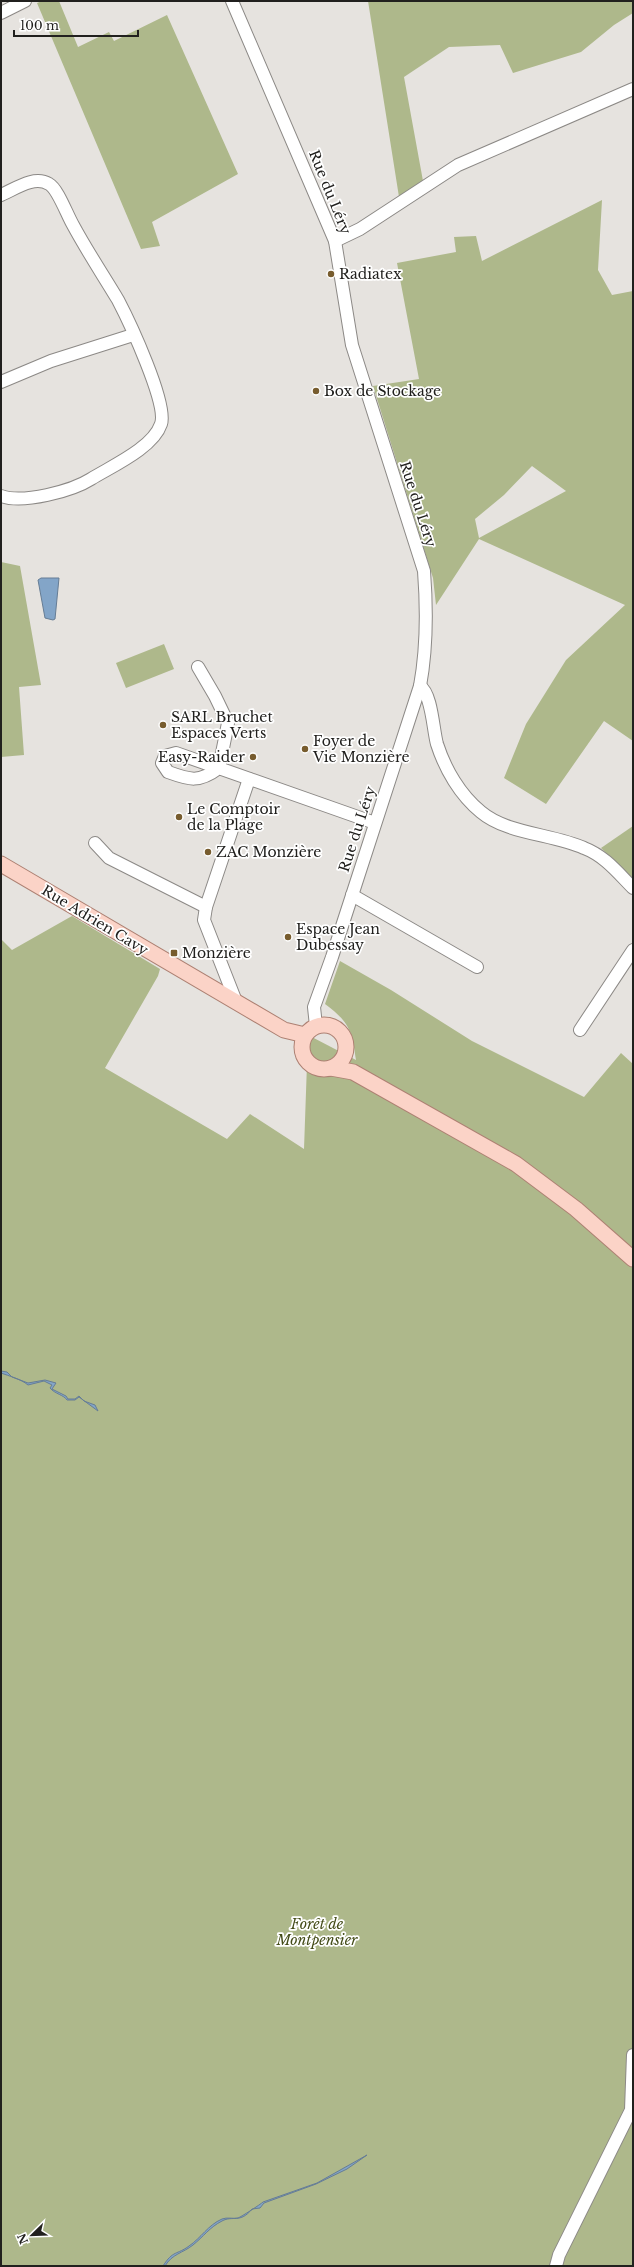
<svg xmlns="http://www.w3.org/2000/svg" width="634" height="2267" font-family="'Libre Baskerville',serif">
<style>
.green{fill:#aeb88b;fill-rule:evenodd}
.water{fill:#83a5c8;stroke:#667d95}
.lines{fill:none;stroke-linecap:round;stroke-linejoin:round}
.minor-casing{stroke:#8c8986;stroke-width:14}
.major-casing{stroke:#ad8173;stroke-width:17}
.minor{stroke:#fff;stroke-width:12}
.major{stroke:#fbd3c7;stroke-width:15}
.poi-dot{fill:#775c2e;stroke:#fff;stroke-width:1.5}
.labels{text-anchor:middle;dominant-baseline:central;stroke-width:3.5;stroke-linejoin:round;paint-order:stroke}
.street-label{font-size:14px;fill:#21201e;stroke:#fff}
.poi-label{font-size:14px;fill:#21201e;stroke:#fff;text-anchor:start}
.park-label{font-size:14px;font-style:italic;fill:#434b17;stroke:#fff}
</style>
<rect width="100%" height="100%" fill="#e6e3df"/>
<g class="green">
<path d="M42 1H59L78 47 109 32 114 41 167 15 238 174 152 222 160 246 141 249 37 3Z"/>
<path d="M368 1H633V13L614 25 581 52 513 73 500 45 449 47 404 77 423 181 399 197Z"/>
<path d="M602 200 598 270 612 295 633 291V741L604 721 546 804 504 778 526 724 566 660 625 605 479 539 436 605 433 578 373 386 419 379 397 263 456 252 454 237 476 236 482 261ZM532 466 566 491 479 538 475 519 504 495Z"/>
<path d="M1 562 20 566 41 685 19 687 24 755 1 757Z"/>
<path d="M164 644 174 669 126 688 116 663Z"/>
<path d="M633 826V880L601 848Z"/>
<path d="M72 916 160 969 158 976 105 1068 227 1139 250 1114 304 1149 308 1035 356 1060C352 1030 349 1022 325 1004L340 961 391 990 472 1041 584 1097 621 1053 633 1064V2266H1V939L12 950Z"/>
</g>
<g class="water">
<path d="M41 578H59L55 619 53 620 45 618 38 580Z"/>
<path d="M1 1371 7 1372 12 1377 28 1383 45 1380 56 1383 52 1389 66 1396 68 1399H75L79 1396 84 1401 95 1405 98 1411 79 1397 75 1400H67C64 1395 55 1394 50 1388L52 1385 44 1381 28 1385C21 1379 9 1376 1 1373Z"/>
<path d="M367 2155 347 2169 316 2184 264 2203 260 2208 252 2209C240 2224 233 2215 222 2221 210 2227 203 2237 193 2245 183 2253 172 2254 165 2266H155H163C173 2250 177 2255 189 2246 201 2238 208 2225 222 2219 227 2217 233 2219 238 2218 241 2217 261 2204 263 2202L317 2183Z"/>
</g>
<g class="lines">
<g class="minor-casing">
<g id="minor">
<path d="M232 1 335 241 352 345 424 571C427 610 427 648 420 686L332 957 314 1007 316 1026"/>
<path d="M1 13 25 1"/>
<path d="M1 195C15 189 34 175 49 184 58 189 67 215 73 225 87 251 103 275 118 300 129 321 168 404 161 424 153 448 112 466 91 479 72 491 23 504 1 496"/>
<path d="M335 241 360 229 458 165 633 89"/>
<path d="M1 382 51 361 133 335"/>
<path d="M198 667 215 696 228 723 219 768"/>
<path d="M420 686C432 694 433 730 437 744 445 769 460 795 481 812 507 834 553 834 584 848 605 856 618 873 633 888"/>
<path d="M219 768C199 783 190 780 168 772L162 763 165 756 176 753 375 823"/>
<path d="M95 843 109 858 206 907"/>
<path d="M352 895 477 967"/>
<path d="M235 999 204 920 206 907 249 779"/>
<path d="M580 1030 633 950"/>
<path d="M556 2266 559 2255 631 2110 633 2055"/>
</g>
</g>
<g class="major-casing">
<g id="major">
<path d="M1 864 284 1030 305 1035"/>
<circle cx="324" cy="1047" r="22"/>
<path d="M331 1068 353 1072 516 1164 576 1209 633 1259"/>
</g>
</g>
<use href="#minor" class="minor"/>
<use href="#major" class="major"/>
</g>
<g class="poi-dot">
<circle cx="331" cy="274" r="4"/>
<circle cx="316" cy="391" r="4"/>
<circle cx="163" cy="725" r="4"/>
<circle cx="305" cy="749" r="4"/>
<circle cx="253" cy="757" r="4"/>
<circle cx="179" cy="817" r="4"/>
<circle cx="208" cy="852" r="4"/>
<circle cx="288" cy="937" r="4"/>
<rect x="170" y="949" width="8" height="8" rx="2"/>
</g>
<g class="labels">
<g class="street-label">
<text transform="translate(330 192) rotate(68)">Rue du Léry</text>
<text transform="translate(418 504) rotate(72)">Rue du Léry</text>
<text transform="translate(357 829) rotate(-72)">Rue du Léry</text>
<text transform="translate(95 920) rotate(31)">Rue Adrien Cavy</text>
</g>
<g class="poi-label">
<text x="339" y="274">Radiatex</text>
<text x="324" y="391">Box de Stockage</text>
<text x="171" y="717">SARL Bruchet<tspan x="171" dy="16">Espaces Verts</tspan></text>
<text x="313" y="741">Foyer de<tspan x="313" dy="16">Vie Monzière</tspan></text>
<text x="245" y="757" text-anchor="end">Easy-Raider</text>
<text x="187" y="809">Le Comptoir<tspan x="187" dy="16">de la Plage</tspan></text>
<text x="216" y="852">ZAC Monzière</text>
<text x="296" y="929">Espace Jean<tspan x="296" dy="16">Dubessay</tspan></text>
<text x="182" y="953">Monzière</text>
</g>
<g class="park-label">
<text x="317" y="1924">Forêt de<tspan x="317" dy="16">Montpensier</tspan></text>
</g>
</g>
<rect width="634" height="2267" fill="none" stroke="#21201e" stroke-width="4"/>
<g transform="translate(32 2235) rotate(247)" stroke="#ffffff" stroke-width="3" paint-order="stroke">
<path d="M0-3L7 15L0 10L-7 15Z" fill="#21201e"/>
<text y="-6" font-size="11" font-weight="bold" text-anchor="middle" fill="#21201e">N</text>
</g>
<path d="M14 30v6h124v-6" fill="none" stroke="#21201e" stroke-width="2"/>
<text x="20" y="30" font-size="12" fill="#21201e" stroke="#ffffff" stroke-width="3" paint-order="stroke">100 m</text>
</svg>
